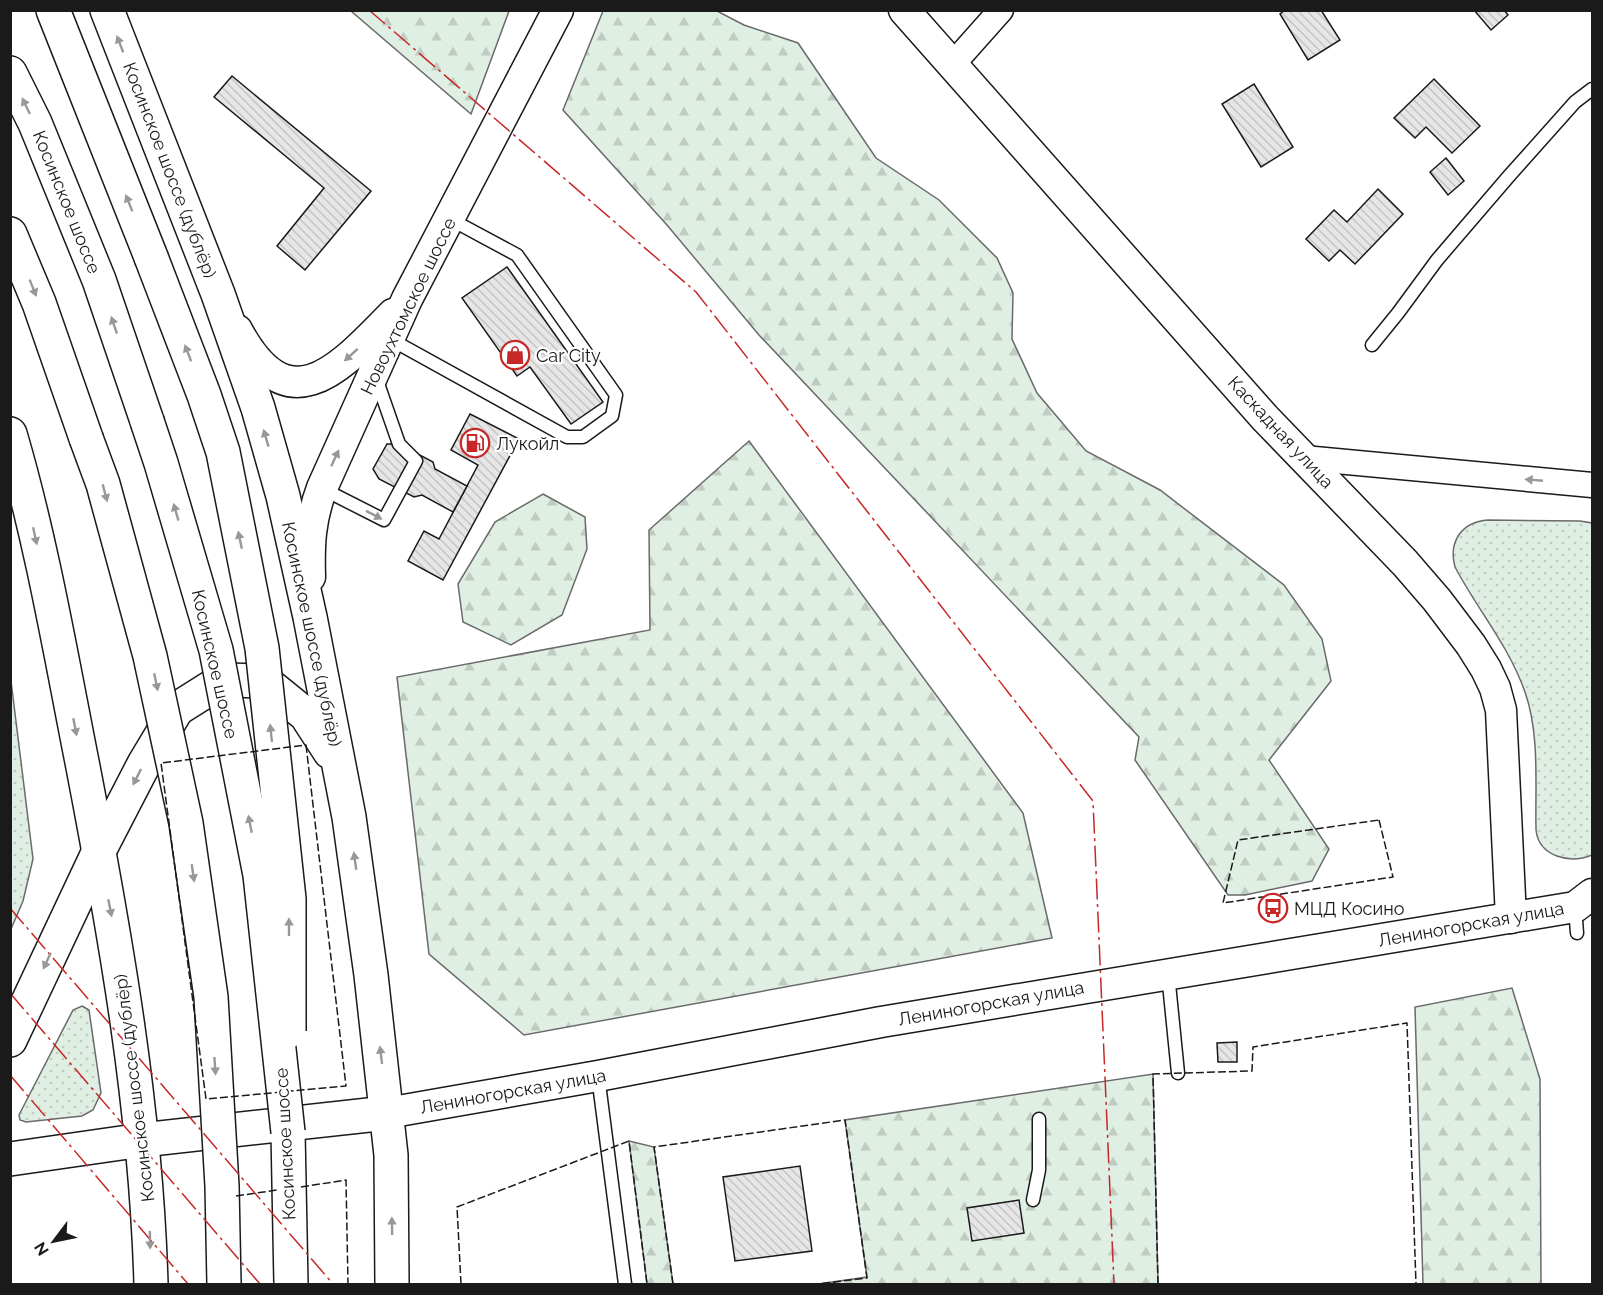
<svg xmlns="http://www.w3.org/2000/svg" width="1603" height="1295" font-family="Raleway,sans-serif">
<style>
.grass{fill:url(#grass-dots);stroke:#6a6a6a;stroke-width:1.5}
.forest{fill:url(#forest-firs);stroke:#6a6a6a;stroke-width:1.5}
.building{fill:url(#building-back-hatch);stroke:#1a1a1a;stroke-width:1.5}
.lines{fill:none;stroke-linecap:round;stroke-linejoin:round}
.service-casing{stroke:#1a1a1a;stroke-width:15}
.minor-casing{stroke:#1a1a1a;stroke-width:27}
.tertiary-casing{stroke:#1a1a1a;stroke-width:33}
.secondary-casing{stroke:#1a1a1a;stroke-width:36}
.trunk-casing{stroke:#1a1a1a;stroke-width:36}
.service{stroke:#fff;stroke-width:12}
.minor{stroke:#fff;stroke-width:24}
.tertiary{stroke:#fff;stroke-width:30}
.secondary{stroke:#fff;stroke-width:33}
.trunk{stroke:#fff;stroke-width:33}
.secondary-bridge-casing{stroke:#1a1a1a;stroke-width:36;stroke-linecap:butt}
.trunk-bridge-casing{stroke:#1a1a1a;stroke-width:36;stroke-linecap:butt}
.secondary-bridge{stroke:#fff;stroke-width:33}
.trunk-bridge{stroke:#fff;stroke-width:33}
.fence{stroke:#1a1a1a;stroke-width:1.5;stroke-dasharray:8 3;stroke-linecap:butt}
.power{stroke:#c62828;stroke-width:1.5;stroke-dasharray:21 4.5 3 4.5;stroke-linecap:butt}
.oneway{fill:#989898}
.labels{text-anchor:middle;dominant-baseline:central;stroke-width:4.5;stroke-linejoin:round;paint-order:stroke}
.street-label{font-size:18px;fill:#1a1a1a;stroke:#fff}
.poi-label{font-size:18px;fill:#1a1a1a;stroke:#fff;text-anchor:start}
</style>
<defs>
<pattern id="grass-dots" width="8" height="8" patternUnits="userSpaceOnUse" patternTransform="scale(1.5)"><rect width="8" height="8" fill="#e0efe3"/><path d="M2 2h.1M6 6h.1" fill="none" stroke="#c0ccc2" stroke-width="1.8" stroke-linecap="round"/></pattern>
<pattern id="forest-firs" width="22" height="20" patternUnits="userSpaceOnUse" patternTransform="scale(1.5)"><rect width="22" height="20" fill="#e0efe3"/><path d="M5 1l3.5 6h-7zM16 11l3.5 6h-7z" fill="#c0ccc2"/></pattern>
<pattern id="building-back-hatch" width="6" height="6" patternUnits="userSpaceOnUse" patternTransform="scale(1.5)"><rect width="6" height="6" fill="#e6e6e6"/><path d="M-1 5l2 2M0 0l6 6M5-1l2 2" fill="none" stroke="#c5c5c5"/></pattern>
</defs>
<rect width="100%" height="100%" fill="#fff"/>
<g class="grass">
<path d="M1488 520 1580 521 1592 523V855C1570 864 1539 857 1536 830 1535 785 1540 735 1525 692 1509 646 1477 609 1455 567 1448 541 1462 522 1488 520Z"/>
<path d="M11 681 33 859 23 901 11 929Z"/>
<path d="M82 1006 89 1010 101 1093 93 1110 82 1116 26 1122 20 1120 19 1115 73 1010Z"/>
</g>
<g class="forest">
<path d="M351 11H509L471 114Z"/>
<path d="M603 11H717L744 25 798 43 876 158 939 200 997 258 1013 293 1012 339 1037 393 1086 451 1160 490 1284 585 1322 639 1331 681 1269 760 1329 849 1312 881 1245 895H1228L1135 760 1139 737 759 335 667 225 563 110Z"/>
<path d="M749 441 1023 813 1052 938 524 1035 429 954 397 677 650 630 649 530Z"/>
<path d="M543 494 585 517 587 549 562 615 511 645 463 622 458 584 495 522Z"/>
<path d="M1512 988 1540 1079 1541 1284H1423L1415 1007Z"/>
<path d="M1153 1074 1158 1284H818L867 1277 845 1120Z"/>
<path d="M629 1141 654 1147 673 1284H647Z"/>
</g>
<g class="building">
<path d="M1285 10H1321L1340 40 1308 60 1280 14Z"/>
<path d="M1474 10H1504L1508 15 1491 30Z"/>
<path d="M232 76 371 191 305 270 277 246 324 188 214 97Z"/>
<path d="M1434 79 1480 126 1452 153 1426 127 1415 138 1394 118Z"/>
<path d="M1254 84 1293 147 1261 167 1222 104Z"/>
<path d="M1446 158 1464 181 1448 195 1430 172Z"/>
<path d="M1378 189 1403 214 1355 264 1340 250 1329 261 1306 239 1334 210 1347 222Z"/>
<path d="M507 267 603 402 571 424 530 367 517 376 462 298Z"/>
<path d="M470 414 519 439 443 580 408 561 424 531 439 539 478 465 451 450Z"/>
<path d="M387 444H399L433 462 435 469 467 486 453 512 422 495 414 497 379 479 373 469Z"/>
<path d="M1237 1042V1062H1218L1217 1043Z"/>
<path d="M800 1166 812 1251 735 1261 723 1177Z"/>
<path d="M1019 1200 1024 1233 972 1241 967 1208Z"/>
</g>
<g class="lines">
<g class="service-casing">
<g id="service">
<path d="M390 339 567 437H583L612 416 616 395 517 255 450 219"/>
<path d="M1372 345 1398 313 1437 260 1509 176 1575 102 1592 89"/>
<path d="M323 489 384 520 416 461 399 444 376 378"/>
<path d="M1575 907 1577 933"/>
<path d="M1168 974 1178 1073"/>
<path d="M598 1076 625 1284"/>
<path d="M1033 1200 1039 1170V1119"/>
</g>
</g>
<g class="minor-casing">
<g id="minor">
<path d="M953 64 1001 10"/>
<path d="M1304 458 1592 485"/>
</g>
</g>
<g class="tertiary-casing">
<g id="tertiary">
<path d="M904 10 1265 418 1405 563 1437 600 1471 645 1486 669 1495 688 1501 710 1511 918"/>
<path d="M237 330C289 427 340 368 393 314"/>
<path d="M310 577C309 544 310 520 322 488L407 299 558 10"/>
<path d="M387 1113 598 1076 881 1022 1575 907 1592 894"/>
</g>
</g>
<g class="secondary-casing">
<g id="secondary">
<path d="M53 10 151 257"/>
<path d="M107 10 218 294 258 408 283 496 310 617 349 817 371 975 391 1155 392 1284"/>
<path d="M10 434C42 543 61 656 83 767 116 939 146 1109 151 1284"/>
<path d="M10 1040 99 851 144 764 177 709 223 680 264 681 306 715 330 752"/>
<path d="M10 1159 142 1140 387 1113"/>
</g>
</g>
<g class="trunk-casing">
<g id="trunk">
<path d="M10 73 35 123 99 280 147 421"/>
<path d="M10 234 39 303 86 438"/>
<path d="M288 1132 291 1284"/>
</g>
</g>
<use href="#service" class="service"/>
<use href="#minor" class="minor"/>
<use href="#tertiary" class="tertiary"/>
<use href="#secondary" class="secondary"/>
<use href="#trunk" class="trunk"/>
<g class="secondary-bridge-casing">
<path id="secondary-bridge" d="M151 257 204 395 223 452 262 648 289 899V1031"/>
</g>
<g class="trunk-bridge-casing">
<g id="trunk-bridge">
<path d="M147 421 161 463 216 650 260 875 288 1132"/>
<path d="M86 438 103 484 150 656 186 823 211 997 222 1186 224 1284"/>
</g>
</g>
<use href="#secondary-bridge" class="secondary-bridge"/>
<use href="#trunk-bridge" class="trunk-bridge"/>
<g class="fence">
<path d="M306 745 346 1086 206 1099 161 763Z"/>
<path d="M1379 820 1393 877 1223 903 1238 840Z"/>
<path d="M301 1187 346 1180 348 1284"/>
<path d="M236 1196 277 1190"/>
<path d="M461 1284 457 1207 629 1141 647 1284"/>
<path d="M673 1284 654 1147 845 1120 867 1278 818 1284"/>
<path d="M1158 1284 1153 1074 1252 1071 1253 1047 1407 1023 1416 1284"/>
</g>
<g class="power">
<path d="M369 10 696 292 1093 801 1114 1284"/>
<path d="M10 908 333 1284"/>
<path d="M10 993 260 1284"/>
<path d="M10 1075 188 1284"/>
</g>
</g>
<defs><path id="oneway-solid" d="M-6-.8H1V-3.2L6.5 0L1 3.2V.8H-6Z" transform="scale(1.5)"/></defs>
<g class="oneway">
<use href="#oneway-solid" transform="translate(120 44) rotate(-111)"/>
<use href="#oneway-solid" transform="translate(26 106) rotate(-116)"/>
<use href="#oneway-solid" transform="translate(129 203) rotate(-112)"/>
<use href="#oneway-solid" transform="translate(33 288) rotate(68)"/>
<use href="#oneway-solid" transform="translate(114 325) rotate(-109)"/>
<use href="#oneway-solid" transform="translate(188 353) rotate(-111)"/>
<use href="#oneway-solid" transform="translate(351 355) rotate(138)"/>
<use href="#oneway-solid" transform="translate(266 438) rotate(-106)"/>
<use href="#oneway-solid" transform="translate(335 458) rotate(-65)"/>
<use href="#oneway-solid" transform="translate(1534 480) rotate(-175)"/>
<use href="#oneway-solid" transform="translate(105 493) rotate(75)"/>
<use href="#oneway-solid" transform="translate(176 512) rotate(-106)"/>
<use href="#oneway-solid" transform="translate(374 515) rotate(27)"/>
<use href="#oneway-solid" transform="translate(35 536) rotate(78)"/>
<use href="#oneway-solid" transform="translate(240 540) rotate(-102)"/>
<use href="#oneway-solid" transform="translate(156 682) rotate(78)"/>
<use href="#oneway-solid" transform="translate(75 727) rotate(79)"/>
<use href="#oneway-solid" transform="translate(271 733) rotate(-96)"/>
<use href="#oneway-solid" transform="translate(137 777) rotate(117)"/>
<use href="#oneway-solid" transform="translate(250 824) rotate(-101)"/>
<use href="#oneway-solid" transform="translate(355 861) rotate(-98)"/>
<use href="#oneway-solid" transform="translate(193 873) rotate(82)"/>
<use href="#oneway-solid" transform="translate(110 908) rotate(79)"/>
<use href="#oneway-solid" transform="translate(289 927) rotate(-90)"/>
<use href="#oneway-solid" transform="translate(47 961) rotate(115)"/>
<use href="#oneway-solid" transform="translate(381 1055) rotate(-97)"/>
<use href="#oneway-solid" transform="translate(215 1066) rotate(86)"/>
<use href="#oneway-solid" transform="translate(392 1226) rotate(-91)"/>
<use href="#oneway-solid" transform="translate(150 1240) rotate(89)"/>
</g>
<defs>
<g id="shop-ring" transform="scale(1.5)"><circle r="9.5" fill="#fff" stroke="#c62828" stroke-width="1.5"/><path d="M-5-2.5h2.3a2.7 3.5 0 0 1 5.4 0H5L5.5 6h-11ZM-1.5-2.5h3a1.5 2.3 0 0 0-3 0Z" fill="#c62828"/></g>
<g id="fuel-ring" transform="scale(1.5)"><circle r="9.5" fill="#fff" stroke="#c62828" stroke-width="1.5"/><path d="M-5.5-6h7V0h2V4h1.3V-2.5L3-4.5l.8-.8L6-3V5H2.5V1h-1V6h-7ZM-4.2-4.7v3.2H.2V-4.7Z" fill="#c62828"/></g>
<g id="bus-ring" transform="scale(1.5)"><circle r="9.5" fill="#fff" stroke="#c62828" stroke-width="1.5"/><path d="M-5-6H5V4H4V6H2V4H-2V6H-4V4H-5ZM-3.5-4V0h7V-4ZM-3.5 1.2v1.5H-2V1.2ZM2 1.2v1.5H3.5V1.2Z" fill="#c62828"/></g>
</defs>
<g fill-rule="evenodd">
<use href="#shop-ring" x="515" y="355"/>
<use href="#fuel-ring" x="475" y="443"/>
<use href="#bus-ring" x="1273" y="908"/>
</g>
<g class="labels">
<g class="street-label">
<text transform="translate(170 170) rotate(69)">Косинское шоссе (дублёр)</text>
<text transform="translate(67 202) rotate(68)">Косинское шоссе</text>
<text transform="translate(408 306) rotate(-64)">Новоухтомское шоссе</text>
<text transform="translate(1281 432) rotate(47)">Каскадная улица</text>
<text transform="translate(312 634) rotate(78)">Косинское шоссе (дублёр)</text>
<text transform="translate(215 664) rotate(77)">Косинское шоссе</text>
<text transform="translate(1471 924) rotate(-10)">Лениногорская улица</text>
<text transform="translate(991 1003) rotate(-10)">Лениногорская улица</text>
<text transform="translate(134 1088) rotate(-97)">Косинское шоссе (дублёр)</text>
<text transform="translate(513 1091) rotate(-10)">Лениногорская улица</text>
<text transform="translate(285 1144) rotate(-93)">Косинское шоссе</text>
</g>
<g class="poi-label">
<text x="536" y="355">Car City</text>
<text x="496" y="443">Лукойл</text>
<text x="1294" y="908">МЦД Косино</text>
</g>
</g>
<rect width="1603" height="1295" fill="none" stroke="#1a1a1a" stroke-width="24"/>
<g transform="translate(54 1241) rotate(238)" stroke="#ffffff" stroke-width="4.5" paint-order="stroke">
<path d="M0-4.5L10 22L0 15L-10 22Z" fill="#1a1a1a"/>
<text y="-9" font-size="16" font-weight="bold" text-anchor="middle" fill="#1a1a1a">N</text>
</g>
</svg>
